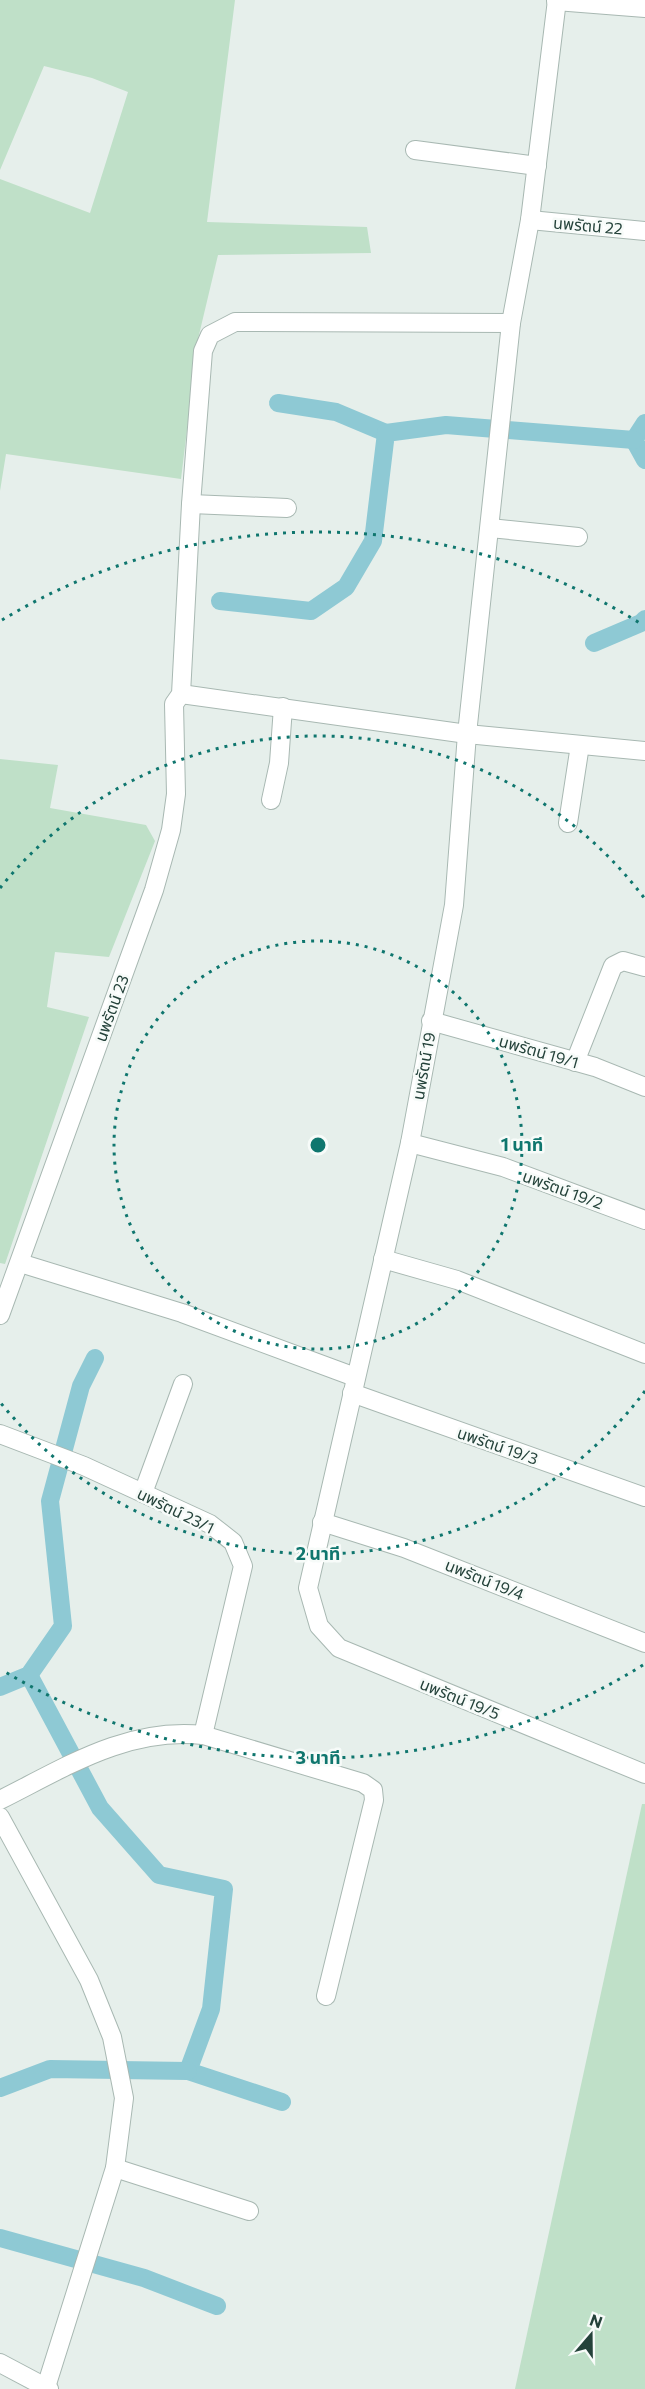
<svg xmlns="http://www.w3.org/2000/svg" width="645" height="2389" font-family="Commissioner,'Noto Sans Thai',sans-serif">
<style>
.green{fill:#bfe0c8}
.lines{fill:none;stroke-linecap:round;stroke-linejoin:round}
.canal{stroke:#8ec9d4;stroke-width:18}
.minor-casing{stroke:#a8b8b2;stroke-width:20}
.minor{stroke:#fff;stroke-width:18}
.ring{fill:none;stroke:#0f766e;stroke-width:3;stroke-dasharray:3 6}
.labels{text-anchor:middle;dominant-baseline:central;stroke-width:5;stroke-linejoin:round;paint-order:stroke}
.street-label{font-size:16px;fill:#24423a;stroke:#f7fbf9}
.centre{fill:#0f766e;stroke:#f7fbf9;stroke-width:3}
.ring-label{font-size:18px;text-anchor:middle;font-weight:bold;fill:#0f766e;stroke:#f7fbf9;stroke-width:5;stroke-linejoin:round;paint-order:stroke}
</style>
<rect width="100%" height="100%" fill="#e6efeb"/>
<g class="green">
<path d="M0 0H235L207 222 367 227 371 253 218 255 198 339 181 479 6 454 0 491V179L90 213 128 92 92 78 44 66 0 170Z"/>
<path d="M0 759 58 765 50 808 146 825 155 841 109 957 55 952 47 1007 89 1017 5 1264 0 1263Z"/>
<path d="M642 1804H645V2389H515Z"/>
</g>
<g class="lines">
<g class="canal">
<path d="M278 403 336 412 386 433"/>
<path d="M645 423 634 440 645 460"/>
<path d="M220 601 311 611 346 587 373 541 386 433 446 425 634 440"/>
<path d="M594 643 641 623 645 619"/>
<path d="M29 1675 100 1808 159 1875 224 1889 211 2009 188 2071 282 2102"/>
<path d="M0 1687 29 1675 63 1626 50 1501 81 1386 95 1358"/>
<path d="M0 2088 50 2069 188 2071"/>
<path d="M0 2238 144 2278 217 2306"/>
</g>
<g class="minor-casing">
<g id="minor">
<path d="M557 0 530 220 511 323 467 734 454 905 410 1143 308 1588 319 1626 339 1648 645 1774"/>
<path d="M556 1 645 8"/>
<path d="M415 150 537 166"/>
<path d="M530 220 645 231"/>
<path d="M191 504 287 508"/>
<path d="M490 528 578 537"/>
<path d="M181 694 467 734 645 751"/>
<path d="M271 800 279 763 283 707"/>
<path d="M568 823 580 745"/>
<path d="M431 1021 595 1067 645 1087"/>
<path d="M575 1062 613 966 623 961 645 967"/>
<path d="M410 1143 503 1167 645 1220"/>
<path d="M383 1259 457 1280 645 1354"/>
<path d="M20 1263 182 1313 355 1377"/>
<path d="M0 1315 154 890 171 830 176 794 174 704 181 694 191 504 203 351 210 335 235 322 511 323"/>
<path d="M352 1393 645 1497"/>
<path d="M0 1434 84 1466 210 1524 233 1542 243 1566 203 1735"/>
<path d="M143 1493 183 1384"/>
<path d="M322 1522 404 1548 645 1643"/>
<path d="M0 1800C66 1767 127 1727 203 1735L363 1783 373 1790 374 1800 326 1996"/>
<path d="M0 1817 89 1980 112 2037 124 2098 115 2168 46 2387"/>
<path d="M115 2168 249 2211"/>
<path d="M0 2363 49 2389"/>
</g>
</g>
<use href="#minor" class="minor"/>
</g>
<g class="ring">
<circle cx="318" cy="1145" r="204"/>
<path d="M645 1391A409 409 0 0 1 0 1402M0 888A409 409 0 0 1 645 899"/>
<path d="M643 1665A613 613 0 0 1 2 1670M2 620A613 613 0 0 1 643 625"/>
</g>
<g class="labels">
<g class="street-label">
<text transform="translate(588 225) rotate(5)">นพรัตน์ 22</text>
<text transform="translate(111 1008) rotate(-70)">นพรัตน์ 23</text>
<text transform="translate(539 1051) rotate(16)">นพรัตน์ 19/1</text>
<text transform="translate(423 1066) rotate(-80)">นพรัตน์ 19</text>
<text transform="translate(563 1189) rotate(20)">นพรัตน์ 19/2</text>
<text transform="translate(498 1445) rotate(19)">นพรัตน์ 19/3</text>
<text transform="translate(176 1510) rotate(26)">นพรัตน์ 23/1</text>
<text transform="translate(485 1579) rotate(22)">นพรัตน์ 19/4</text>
<text transform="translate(460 1698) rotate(22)">นพรัตน์ 19/5</text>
</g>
</g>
<circle cx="318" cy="1145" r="9" class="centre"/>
<g class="ring-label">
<text x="522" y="1151">1 นาที</text>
<text x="318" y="1560">2 นาที</text>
<text x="318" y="1764">3 นาที</text>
</g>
<g transform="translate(591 2335) rotate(20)" stroke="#f7fbf9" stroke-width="4.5" paint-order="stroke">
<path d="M0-4.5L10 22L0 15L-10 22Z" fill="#24423a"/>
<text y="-9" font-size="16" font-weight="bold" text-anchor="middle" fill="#24423a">N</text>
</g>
</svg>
